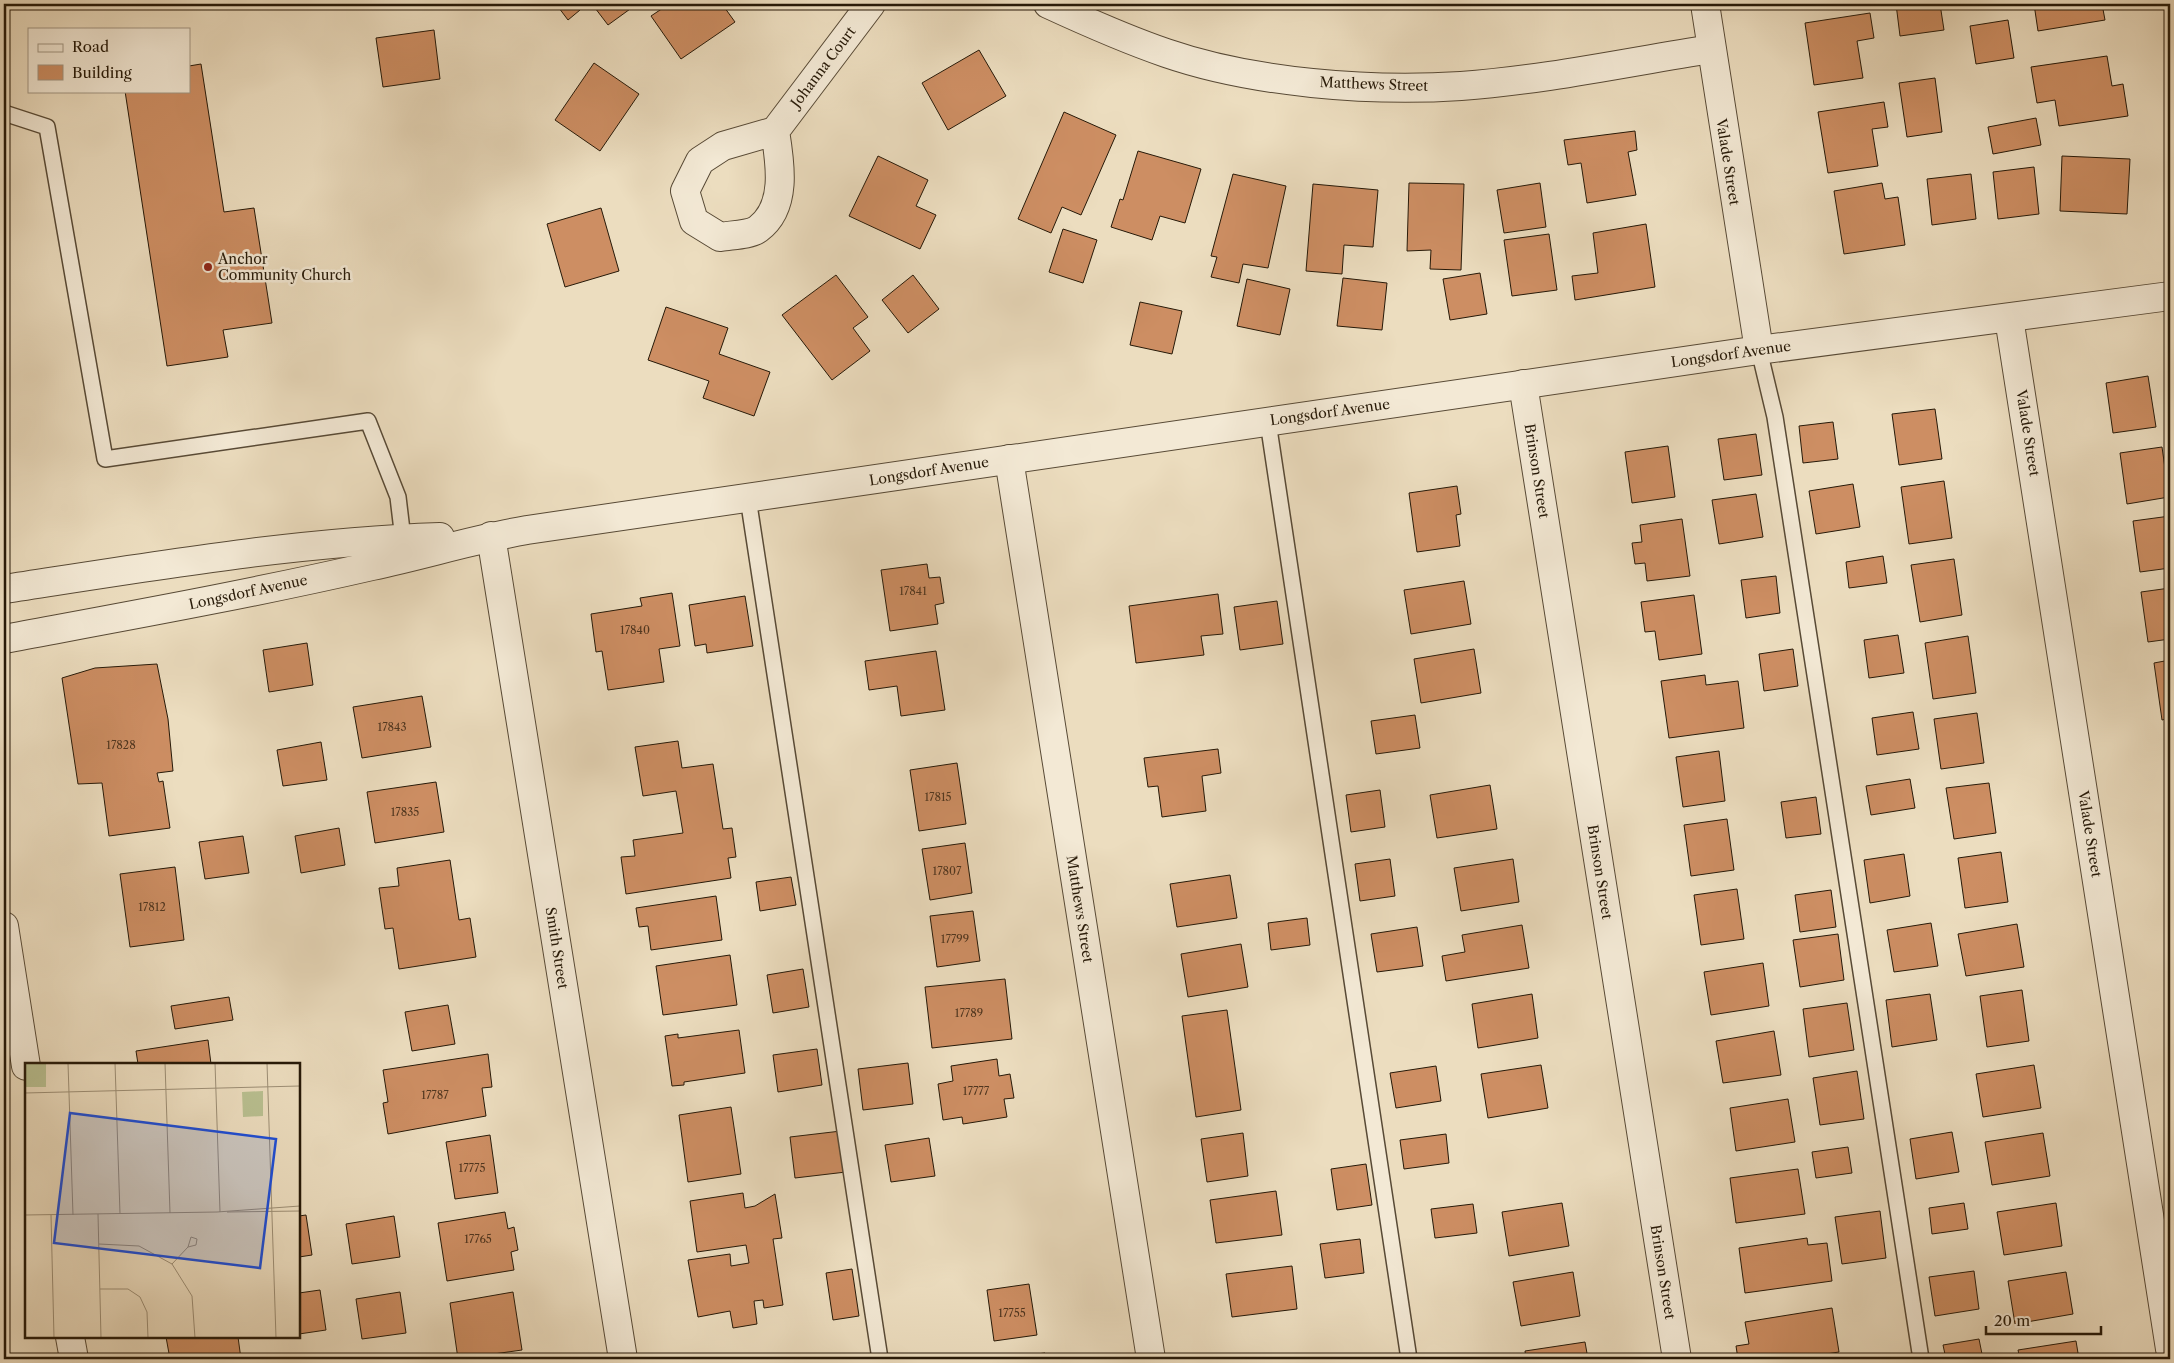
<svg xmlns="http://www.w3.org/2000/svg" width="2174" height="1363" font-family="'Libre Caslon Text',serif">
<style>
.building{fill:#cd8e63;stroke:#261908}
.lines{fill:none;stroke-linecap:round;stroke-linejoin:round}
.service-casing{stroke:#584a36;stroke-width:18}
.minor-casing{stroke:#584a36;stroke-width:30}
.tertiary-casing{stroke:#584a36;stroke-width:30}
.service{stroke:#f3e9d5;stroke-width:15}
.minor{stroke:#f3e9d5;stroke-width:28}
.tertiary{stroke:#f3e9d5;stroke-width:28}
.poi-dot{fill:#8f2418;stroke:#f3e9d5;stroke-width:2}
.labels{text-anchor:middle;dominant-baseline:central;stroke-width:5;stroke-linejoin:round;paint-order:stroke}
.number-label{font-size:11px;fill:#50361f}
.street-label{font-size:14px;fill:#261908;stroke:#f3e9d5}
.poi-label{font-size:14px;fill:#261908;stroke:#f3e9d5;text-anchor:start}
.inset-road{fill:none;stroke:#9d8f76;stroke-width:1}
.view{fill:#1d4ed8;fill-opacity:0.15;stroke:#1d4ed8;stroke-width:2.5}
.inset-edge{fill:none;stroke:#261908;stroke-width:2.5}
</style>
<rect width="100%" height="100%" fill="#ecddbf"/>
<filter id="stains"><feTurbulence type="fractalNoise" baseFrequency=".004" numOctaves="4"/><feColorMatrix values="0 0 0 0 .2 0 0 0 0 .09 0 0 0 0 .02 0 0 0 .5 -.17"/></filter>
<radialGradient id="worn" r=".72"><stop offset=".6" stop-color="#630" stop-opacity="0"/><stop offset="1" stop-color="#630" stop-opacity=".3"/></radialGradient>
<g class="building">
<path d="M564 4H575L580 10 568 20 559 8Z"/>
<path d="M592 4H637L608 25Z"/>
<path d="M669 4H722L735 22 681 59 651 16Z"/>
<path d="M1896 4H1940L1944 30 1900 36Z"/>
<path d="M2034 4H2102L2105 20 2038 31Z"/>
<path d="M1870 13 1874 38 1857 41 1863 78 1814 85 1805 23Z"/>
<path d="M2008 20 2014 58 1976 64 1970 26Z"/>
<path d="M434 30 440 79 383 87 376 38Z"/>
<path d="M979 50 1006 96 948 130 922 83Z"/>
<path d="M2107 56 2112 86 2123 84 2128 116 2059 126 2055 100 2037 103 2031 67Z"/>
<path d="M594 63 639 94 600 151 555 120Z"/>
<path d="M201 64 224 212 254 208 272 323 223 330 228 357 167 366 125 91H189V66Z"/>
<path d="M1935 78 1942 132 1907 137 1899 83Z"/>
<path d="M1884 102 1888 127 1872 129 1878 166 1828 173 1818 112Z"/>
<path d="M1064 112 1116 135 1081 215 1062 207 1051 233 1018 219Z"/>
<path d="M2036 118 2041 145 1993 154 1988 127Z"/>
<path d="M1635 131 1637 150 1628 152 1636 195 1587 203 1581 163 1568 165 1564 140Z"/>
<path d="M1138 151 1201 169 1185 223 1160 216 1152 240 1111 227 1120 199 1123 200Z"/>
<path d="M878 156 928 180 916 206 936 215 920 249 849 216Z"/>
<path d="M2062 156 2130 159 2127 214 2060 211Z"/>
<path d="M2034 167 2039 214 1998 219 1993 172Z"/>
<path d="M1233 174 1286 186 1268 268 1243 264 1239 283 1211 277 1217 257 1211 256Z"/>
<path d="M1971 174 1976 219 1932 225 1927 179Z"/>
<path d="M1409 183 1464 184 1461 270 1430 269 1431 250 1407 251Z"/>
<path d="M1540 183 1546 227 1504 233 1497 190Z"/>
<path d="M1882 183 1885 199 1898 197 1905 245 1844 254 1834 191Z"/>
<path d="M1313 184 1378 190 1373 247 1344 245 1342 274 1306 271Z"/>
<path d="M601 208 619 271 565 287 547 224Z"/>
<path d="M1646 224 1655 287 1575 300 1572 276 1598 273 1593 233Z"/>
<path d="M1063 229 1097 240 1083 283 1049 272Z"/>
<path d="M1549 234 1557 290 1512 296 1504 240Z"/>
<path d="M1480 273 1487 314 1450 320 1443 279Z"/>
<path d="M836 275 868 317 853 328 870 351 832 380 782 315Z"/>
<path d="M913 275 939 309 908 333 882 300Z"/>
<path d="M1343 278 1387 283 1382 330 1337 326Z"/>
<path d="M1247 279 1290 289 1280 335 1237 326Z"/>
<path d="M1140 302 1182 311 1172 354 1130 345Z"/>
<path d="M666 307 728 328 719 354 770 372 754 416 703 398 709 381 648 360Z"/>
<path d="M2148 376 2156 427 2113 433 2106 383Z"/>
<path d="M1935 409 1942 459 1899 465 1892 414Z"/>
<path d="M1833 422 1838 459 1803 463 1799 426Z"/>
<path d="M1756 434 1762 475 1724 480 1718 439Z"/>
<path d="M1668 446 1675 497 1632 503 1625 452Z"/>
<path d="M2162 447 2169 497 2127 504 2120 453Z"/>
<path d="M1944 481 1952 538 1909 544 1901 487Z"/>
<path d="M1853 484 1860 527 1816 534 1809 491Z"/>
<path d="M1457 486 1461 514 1456 515 1460 546 1417 552 1409 493Z"/>
<path d="M1756 494 1763 537 1719 544 1712 500Z"/>
<path d="M2170 516V568L2140 572 2133 521Z"/>
<path d="M1682 519 1690 576 1647 581 1645 563 1635 564 1632 543 1642 542 1640 525Z"/>
<path d="M1883 556 1887 583 1849 588 1846 562Z"/>
<path d="M1954 559 1962 615 1920 622 1911 565Z"/>
<path d="M927 564 929 578 940 577 944 603 935 605 938 624 890 631 881 570Z"/>
<path d="M1776 576 1780 613 1746 618 1741 580Z"/>
<path d="M1464 581 1471 624 1411 634 1404 590Z"/>
<path d="M2170 588V639L2148 642 2141 592Z"/>
<path d="M672 593 680 646 659 649 664 682 608 690 602 651 596 652 591 614 642 606 640 598Z"/>
<path d="M1218 594 1223 634 1201 636 1204 655 1136 663 1129 606Z"/>
<path d="M1694 595 1702 654 1659 660 1655 631 1645 632 1641 602Z"/>
<path d="M745 596 753 646 707 653 706 644 695 646 689 605Z"/>
<path d="M1277 601 1283 644 1240 650 1234 607Z"/>
<path d="M1898 635 1904 673 1869 678 1864 640Z"/>
<path d="M1968 636 1976 693 1933 699 1925 643Z"/>
<path d="M307 643 313 685 269 692 263 650Z"/>
<path d="M1474 649 1481 693 1421 703 1414 659Z"/>
<path d="M1793 649 1798 686 1764 691 1759 654Z"/>
<path d="M936 651 945 710 901 716 897 686 869 690 865 661Z"/>
<path d="M2170 660V718L2162 720 2154 663Z"/>
<path d="M157 664 168 719 173 771 157 773 159 782 163 781 170 828 109 836 102 783 78 784 62 678 95 668Z"/>
<path d="M1705 675 1706 685 1738 681 1744 728 1669 738 1661 681Z"/>
<path d="M422 696 431 747 362 758 353 707Z"/>
<path d="M1913 712 1919 749 1877 755 1872 718Z"/>
<path d="M1977 713 1984 763 1941 769 1934 719Z"/>
<path d="M1415 715 1420 748 1376 754 1371 721Z"/>
<path d="M2165 740H2170V777Z"/>
<path d="M678 741 682 768 713 764 723 829 732 828 736 857 728 858 731 878 626 894 621 857 635 856 633 840 683 833 676 791 643 796 635 747Z"/>
<path d="M321 742 327 780 283 786 277 750Z"/>
<path d="M1218 749 1221 773 1202 776 1206 811 1162 817 1158 786 1148 787 1144 758Z"/>
<path d="M1719 751 1725 801 1683 807 1676 757Z"/>
<path d="M957 763 966 824 919 831 910 770Z"/>
<path d="M1910 779 1915 808 1871 815 1866 786Z"/>
<path d="M436 782 444 832 375 843 367 792Z"/>
<path d="M1989 783 1996 833 1954 839 1946 788Z"/>
<path d="M1490 785 1497 829 1437 838 1430 795Z"/>
<path d="M1380 790 1385 827 1351 832 1346 795Z"/>
<path d="M1816 797 1821 834 1786 838 1781 802Z"/>
<path d="M1727 819 1734 870 1691 876 1684 825Z"/>
<path d="M339 828 345 865 301 873 295 836Z"/>
<path d="M243 836 249 873 205 879 199 842Z"/>
<path d="M965 843 972 893 930 900 922 849Z"/>
<path d="M2001 852 2008 902 1965 908 1958 858Z"/>
<path d="M1904 854 1910 896 1870 903 1864 860Z"/>
<path d="M1390 859 1395 896 1360 901 1355 864Z"/>
<path d="M1513 859 1519 902 1461 911 1454 868Z"/>
<path d="M450 860 459 920 470 918 476 957 399 969 393 928 385 929 379 888 399 886 397 868Z"/>
<path d="M175 867 184 940 130 947 120 874Z"/>
<path d="M1230 875 1237 918 1177 927 1170 884Z"/>
<path d="M791 877 796 905 760 911 756 882Z"/>
<path d="M1737 889 1744 939 1701 945 1694 895Z"/>
<path d="M1831 890 1836 927 1800 932 1795 895Z"/>
<path d="M716 896 722 940 651 950 648 926 639 927 636 908Z"/>
<path d="M973 911 980 961 937 967 930 916Z"/>
<path d="M1307 918 1310 945 1271 950 1268 923Z"/>
<path d="M1931 923 1938 966 1894 972 1887 930Z"/>
<path d="M2017 924 2024 967 1966 976 1958 934Z"/>
<path d="M1522 925 1529 968 1446 981 1442 956 1465 952 1462 935Z"/>
<path d="M1417 927 1423 966 1377 972 1371 934Z"/>
<path d="M1838 934 1844 980 1800 987 1793 940Z"/>
<path d="M1241 944 1248 987 1188 997 1181 954Z"/>
<path d="M730 955 737 1005 663 1015 656 966Z"/>
<path d="M1763 963 1769 1006 1711 1015 1704 972Z"/>
<path d="M803 969 809 1007 773 1013 767 975Z"/>
<path d="M1005 979 1012 1039 932 1048 925 987Z"/>
<path d="M2022 990 2029 1041 1987 1047 1980 996Z"/>
<path d="M1532 994 1538 1038 1478 1048 1472 1004Z"/>
<path d="M1930 994 1937 1040 1892 1047 1886 1000Z"/>
<path d="M229 997 233 1020 175 1029 171 1006Z"/>
<path d="M1847 1003 1854 1050 1809 1057 1803 1009Z"/>
<path d="M448 1005 455 1044 412 1051 405 1012Z"/>
<path d="M1227 1010 1241 1110 1196 1117 1182 1016Z"/>
<path d="M739 1030 745 1073 684 1082V1085L672 1086 665 1036 678 1034V1038Z"/>
<path d="M1774 1031 1781 1075 1723 1083 1716 1041Z"/>
<path d="M208 1040 211 1064H138L136 1051Z"/>
<path d="M817 1049 822 1085 778 1092 773 1055Z"/>
<path d="M488 1054 492 1087 482 1088 486 1116 388 1134 383 1103 388 1102 383 1070Z"/>
<path d="M997 1059 999 1076 1010 1074 1014 1098 1004 1099 1007 1117 963 1124 962 1117 943 1120 938 1084 953 1081 951 1066Z"/>
<path d="M908 1063 913 1104 863 1110 858 1069Z"/>
<path d="M1541 1065 1548 1108 1488 1118 1481 1074Z"/>
<path d="M2034 1065 2041 1108 1983 1117 1976 1074Z"/>
<path d="M1436 1066 1441 1101 1396 1108 1390 1073Z"/>
<path d="M1857 1071 1864 1119 1820 1125 1813 1078Z"/>
<path d="M1788 1099 1795 1142 1736 1151 1730 1108Z"/>
<path d="M731 1107 741 1174 688 1182 679 1115Z"/>
<path d="M841 1131 846 1172 795 1178 790 1137Z"/>
<path d="M1952 1132 1959 1172 1916 1179 1910 1139Z"/>
<path d="M1243 1133 1248 1176 1207 1182 1201 1139Z"/>
<path d="M2043 1133 2050 1176 1992 1185 1985 1142Z"/>
<path d="M1446 1134 1449 1163 1404 1169 1400 1140Z"/>
<path d="M490 1135 498 1193 455 1199 446 1142Z"/>
<path d="M929 1138 935 1176 891 1182 885 1145Z"/>
<path d="M1848 1147 1852 1173 1816 1178 1812 1152Z"/>
<path d="M1366 1164 1372 1205 1337 1210 1331 1169Z"/>
<path d="M1798 1169 1805 1214 1736 1223 1730 1178Z"/>
<path d="M1276 1191 1282 1235 1216 1243 1210 1200Z"/>
<path d="M743 1193 745 1208 755 1206 775 1194 782 1238 773 1239 783 1305 764 1308 763 1300 754 1301 757 1324 733 1328 730 1311 698 1317 688 1260 730 1254 731 1266 749 1263 746 1245 697 1252 690 1201Z"/>
<path d="M1562 1203 1569 1246 1509 1256 1502 1212Z"/>
<path d="M1964 1203 1968 1229 1932 1234 1929 1208Z"/>
<path d="M2056 1203 2062 1246 2004 1255 1997 1212Z"/>
<path d="M1473 1204 1477 1233 1435 1238 1431 1209Z"/>
<path d="M1880 1211 1886 1258 1842 1264 1835 1217Z"/>
<path d="M505 1212 508 1229 514 1227 518 1250 511 1252 514 1270 447 1281 438 1223Z"/>
<path d="M306 1215 312 1255 299 1257V1216Z"/>
<path d="M394 1216 400 1257 352 1264 346 1224Z"/>
<path d="M1807 1238 1808 1245 1827 1243 1832 1281 1745 1293 1739 1248Z"/>
<path d="M1360 1239 1364 1273 1325 1278 1320 1244Z"/>
<path d="M1292 1266 1297 1309 1232 1317 1226 1274Z"/>
<path d="M852 1269 859 1316 833 1320 826 1273Z"/>
<path d="M1974 1271 1979 1309 1935 1316 1929 1277Z"/>
<path d="M1573 1272 1580 1316 1521 1326 1513 1282Z"/>
<path d="M2066 1272 2073 1314 2015 1324 2008 1281Z"/>
<path d="M1029 1284 1037 1335 994 1341 987 1290Z"/>
<path d="M320 1290 326 1330 299 1334V1293Z"/>
<path d="M400 1292 406 1333 362 1339 356 1299Z"/>
<path d="M513 1292 522 1350 458 1359 450 1303Z"/>
<path d="M1832 1308 1839 1352 1793 1359H1738L1736 1346 1749 1344 1745 1322Z"/>
<path d="M166 1337H238L241 1359H170Z"/>
<path d="M1979 1339 1983 1359H1946L1943 1345Z"/>
<path d="M2076 1341 2079 1359H2020L2018 1350Z"/>
<path d="M1585 1342 1588 1359H1526L1525 1351Z"/>
<path d="M1045 1353 1046 1359H1002V1358Z"/>
</g>
<g class="lines">
<g class="service-casing">
<g id="service">
<path d="M4 113 47 127 105 459 368 421 398 497 403 539"/>
<path d="M1759 350 1775 417 1921 1359"/>
<path d="M1268 422 1409 1359"/>
<path d="M748 498 880 1359"/>
</g>
</g>
<g class="minor-casing">
<g id="minor">
<path d="M1048 4C1087 22 1125 39 1166 53 1253 83 1370 92 1461 86 1545 80 1628 62 1711 49"/>
<path d="M1705 4 1759 350"/>
<path d="M775 131C780 162 788 207 758 229 750 235 730 235 720 237L694 221 685 191 700 161 723 146 775 131 871 4"/>
<path d="M2009 318 2170 1349"/>
<path d="M1523 384 1677 1359"/>
<path d="M1009 459 1151 1359"/>
<path d="M491 536 623 1359"/>
<path d="M4 589C148 567 294 542 440 537"/>
<path d="M4 639C127 616 250 594 372 566 424 555 475 539 527 530L1759 350 2170 296"/>
</g>
</g>
<g class="tertiary-casing">
<g id="tertiary">
<path d="M4 926 26 1066"/>
<path d="M70 1337 74 1359"/>
</g>
</g>
<use href="#service" class="service"/>
<use href="#minor" class="minor"/>
<use href="#tertiary" class="tertiary"/>
</g>
<circle class="poi-dot" cx="208" cy="267" r="5"/>
<g class="labels">
<g class="number-label">
<text x="913" y="591">17841</text>
<text x="635" y="630">17840</text>
<text x="392" y="727">17843</text>
<text x="121" y="745">17828</text>
<text x="938" y="797">17815</text>
<text x="405" y="812">17835</text>
<text x="947" y="871">17807</text>
<text x="152" y="907">17812</text>
<text x="955" y="939">17799</text>
<text x="969" y="1013">17789</text>
<text x="976" y="1091">17777</text>
<text x="435" y="1095">17787</text>
<text x="472" y="1168">17775</text>
<text x="478" y="1239">17765</text>
<text x="1012" y="1313">17755</text>
</g>
<g class="street-label">
<text transform="translate(823 67) rotate(-53)">Johanna Court</text>
<text transform="translate(1374 84) rotate(2)">Matthews Street</text>
<text transform="translate(1728 162) rotate(81)">Valade Street</text>
<text transform="translate(1731 354) rotate(-8)">Longsdorf Avenue</text>
<text transform="translate(1330 412) rotate(-8)">Longsdorf Avenue</text>
<text transform="translate(2028 433) rotate(81)">Valade Street</text>
<text transform="translate(929 471) rotate(-9)">Longsdorf Avenue</text>
<text transform="translate(1537 471) rotate(81)">Brinson Street</text>
<text transform="translate(248 592) rotate(-12)">Longsdorf Avenue</text>
<text transform="translate(2090 834) rotate(81)">Valade Street</text>
<text transform="translate(1600 872) rotate(81)">Brinson Street</text>
<text transform="translate(1080 909) rotate(81)">Matthews Street</text>
<text transform="translate(557 948) rotate(81)">Smith Street</text>
<text transform="translate(1663 1272) rotate(81)">Brinson Street</text>
</g>
<g class="poi-label">
<text x="218" y="259">Anchor<tspan x="218" dy="16">Community Church</tspan></text>
</g>
</g>
<g transform="translate(25 1063)">
<rect width="275" height="275" fill="#ecddbf"/>
<path d="M0 0H21V24H0ZM238 28V53L218 54 217 29Z" fill="#b9c091"/>
<path class="inset-road" d="M43 0 48 152M90 0 95 151M140 0 145 150M190 0 195 149M242 0 251 275M0 30 275 23M202 149 275 148M73 151 76 275M0 152 192 149 275 143M26 152 29 275M74 181 114 183 147 201 167 233 170 275M147 201 163 184 171 182 172 176 166 174 163 184M75 226H103L115 234 122 249 123 275"/>
<path class="view" d="M45 50 251 76 235 205 29 180Z"/>
<rect width="275" height="275" class="inset-edge"/>
</g>
<rect width="2174" height="1363" fill="none" stroke="#ecddbf" stroke-width="20"/>
<rect x="5" y="5" width="2164" height="1353" fill="none" stroke="#261908" stroke-width="2.5"/>
<rect x="10" y="10" width="2154" height="1343" fill="none" stroke="#261908"/>
<rect x="28" y="28" width="162" height="65" fill="#f3e9d5" stroke="#a19683"/>
<rect x="38" y="44" width="25" height="8" fill="#f3e9d5" stroke="#a19683"/>
<text x="72" y="52" font-size="15" fill="#261908">Road</text>
<rect x="38" y="65" width="25" height="15" fill="#cd8e63" stroke="#a19683"/>
<text x="72" y="78" font-size="15" fill="#261908">Building</text>
<path d="M1986 1326v8h115v-8" fill="none" stroke="#261908" stroke-width="2.5"/>
<text x="1994" y="1326" font-size="15" fill="#261908" stroke="#f3e9d5" stroke-width="4" paint-order="stroke">20 m</text>
<rect width="100%" height="100%" filter="url(#stains)"/>
<rect width="100%" height="100%" fill="url(#worn)"/>
</svg>
